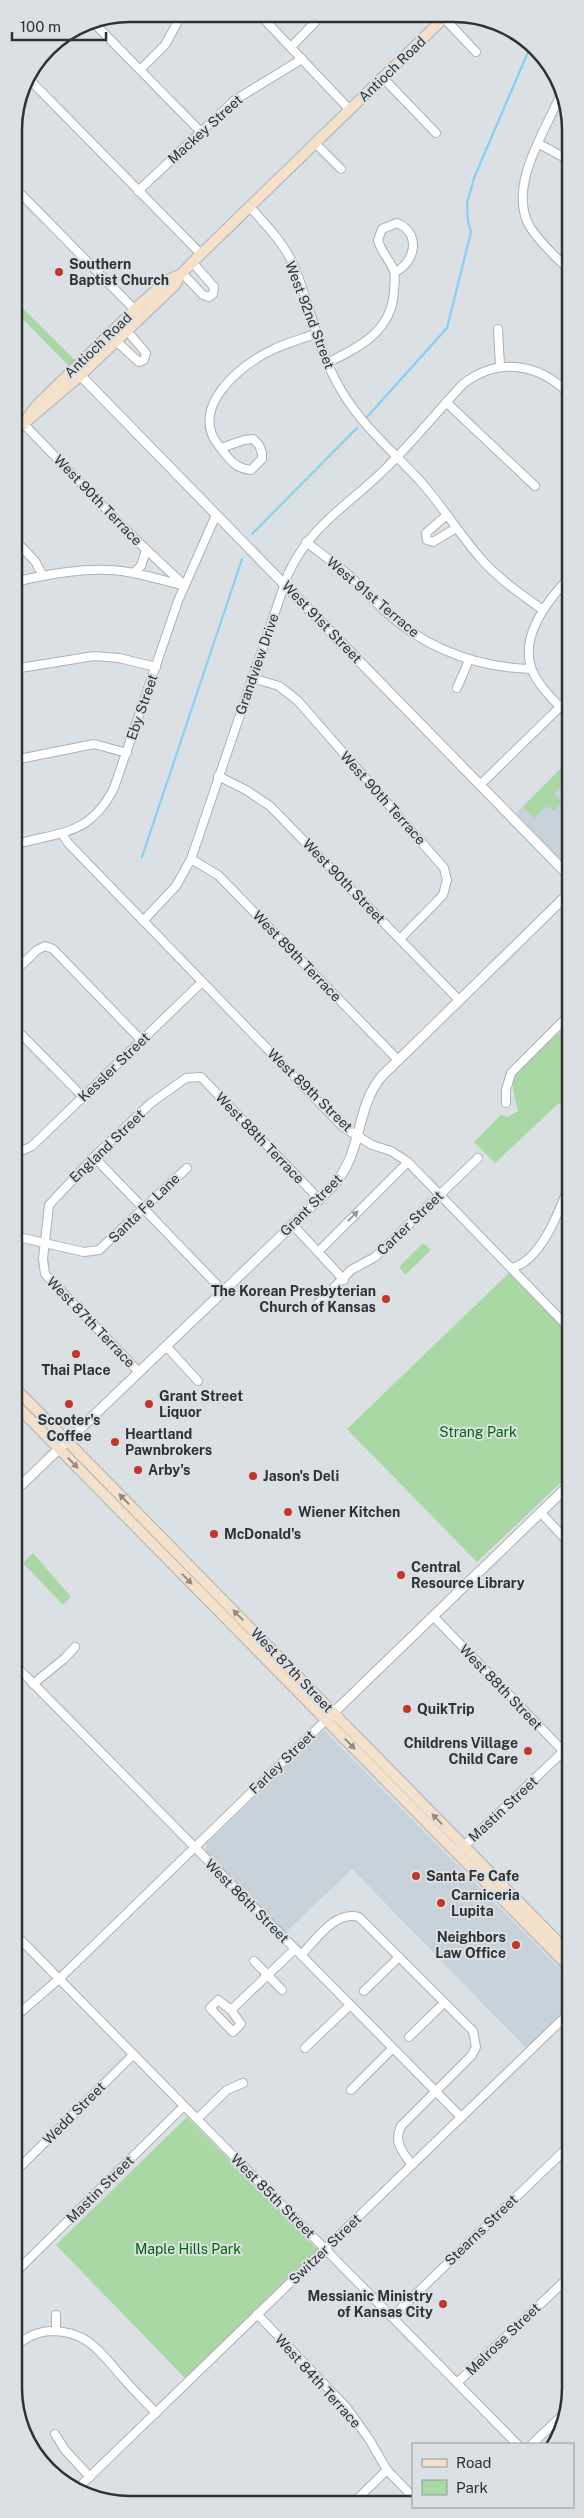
<svg xmlns="http://www.w3.org/2000/svg" width="584" height="2518" font-family="'Public Sans',sans-serif">
<style>
.built{fill:#c8d2db}
.green{fill:#a9d8a4}
.lines{fill:none;stroke-linecap:round;stroke-linejoin:round}
.stream{stroke:#80cff7;stroke-width:2}
.minor-casing{stroke:#acb1b4;stroke-width:10}
.tertiary-casing{stroke:#acb1b4;stroke-width:11}
.secondary-casing{stroke:#acb1b4;stroke-width:12}
.minor{stroke:#fff;stroke-width:8}
.tertiary{stroke:#fff;stroke-width:9}
.secondary{stroke:#f3e1cc;stroke-width:10}
.oneway{fill:#989899}
.oneway2{fill:#928980}
.poi-dot{fill:#c3362a;stroke:#dbe0e4;stroke-width:2}
.labels{text-anchor:middle;dominant-baseline:central;stroke-width:4;stroke-linejoin:round;paint-order:stroke}
.street-label{font-size:14px;fill:#303133;stroke:#dbe0e4}
.poi-label{font-size:14px;font-weight:bold;fill:#303133;stroke:#dbe0e4;text-anchor:start}
.park-label{font-size:14px;fill:#026500;stroke:#dbe0e4}
.rim{fill:none;stroke:#303133;stroke-width:2.5}
</style>
<rect width="100%" height="100%" fill="#dbe0e4"/>
<g class="built">
<path d="M569 760V871L514 815Z"/>
<path d="M324 1730 570 1979V2006L527 2049 352 1869 285 1933 206 1853V1844Z"/>
</g>
<g class="green">
<path d="M14 300 77 362 71 368 14 310Z"/>
<path d="M569 760V780L554 794 562 802 553 811 547 806 534 818 523 807Z"/>
<path d="M570 1026V1112L559 1103 495 1163 474 1142 501 1115 508 1117 518 1111C516 1101 510 1087 515 1077 520 1065 558 1031 570 1026Z"/>
<path d="M423 1243 431 1250 405 1275 399 1267Z"/>
<path d="M509 1273 570 1335V1474L477 1562 347 1429Z"/>
<path d="M33 1553 71 1597 63 1605 23 1563Z"/>
<path d="M187 2117 318 2250 186 2379 56 2245Z"/>
</g>
<g class="lines">
<g class="stream">
<path d="M367 417 447 328 471 232 468 222 467 203 474 178 531 45"/>
<path d="M252 534 357 428"/>
<path d="M142 857 242 559"/>
</g>
<g class="minor-casing">
<g id="minor">
<path d="M260 15 350 110"/>
<path d="M444 18 476 52"/>
<path d="M92 21 200 131"/>
<path d="M292 46 322 15"/>
<path d="M140 70 165 45 182 14"/>
<path d="M28 78 201 254"/>
<path d="M383 78 436 133"/>
<path d="M560 96C544 133 507 188 530 227 540 243 556 257 569 270"/>
<path d="M316 144 341 169"/>
<path d="M539 144 569 160"/>
<path d="M14 187 137 312"/>
<path d="M138 191 235 100 302 59"/>
<path d="M250 207C266 225 283 242 293 264 310 303 316 344 336 381 357 422 391 449 421 482 443 507 460 535 482 560 500 580 522 595 543 610"/>
<path d="M182 273 203 295 209 297 213 294 214 287 193 263"/>
<path d="M498 329 500 366"/>
<path d="M116 341 139 362 144 360 146 353 127 331"/>
<path d="M327 363C360 347 392 331 394 291 394 285 396 276 394 271 390 260 381 252 378 240L382 229 397 223C421 233 416 262 395 272"/>
<path d="M446 402 535 486"/>
<path d="M14 414 133 537 184 585"/>
<path d="M221 448 244 440 253 439 259 445 262 453V459L251 470C233 468 229 458 219 446 188 408 240 365 272 350 286 343 301 339 315 334"/>
<path d="M447 515 426 533 427 540 433 542 456 528"/>
<path d="M14 539 35 561 43 576"/>
<path d="M306 542C319 552 333 562 345 572 360 584 372 599 386 612 428 650 476 667 531 669"/>
<path d="M133 573 141 566 146 550"/>
<path d="M14 582C50 574 85 567 122 571 142 574 162 580 182 585"/>
<path d="M14 669 94 656 119 658 156 667"/>
<path d="M252 678 279 686 298 701 444 868 447 880 443 895 400 939"/>
<path d="M457 688 469 660"/>
<path d="M560 707C550 696 538 685 532 670 519 637 548 600 569 578"/>
<path d="M14 760 94 744 127 753"/>
<path d="M218 776 246 790 270 806 459 1000"/>
<path d="M480 785 569 698"/>
<path d="M62 834 68 843 343 1127 372 1145 391 1151 408 1162 570 1329"/>
<path d="M14 845C60 831 89 837 114 788L178 601 216 515"/>
<path d="M191 859 218 875 398 1060"/>
<path d="M143 921 176 886 191 859 288 574C311 525 346 507 383 471 411 444 436 413 463 384 498 357 539 363 569 394"/>
<path d="M14 972 37 950 45 946 53 949 141 1040"/>
<path d="M14 1027 83 1097"/>
<path d="M506 1103V1090L511 1073 564 1020 570 1018"/>
<path d="M14 1144 24 1150 32 1146 202 982"/>
<path d="M94 1157 223 1291"/>
<path d="M292 1224 344 1280"/>
<path d="M14 1236 84 1252 99 1250 187 1168"/>
<path d="M319 1251 408 1162"/>
<path d="M511 1268C541 1262 560 1209 570 1183"/>
<path d="M318 1304 351 1270 375 1257 478 1158"/>
<path d="M166 1346 198 1381"/>
<path d="M139 1372 45 1274 43 1259 49 1205 94 1157 151 1103 186 1078 201 1077 319 1199"/>
<path d="M540 1512 570 1544"/>
<path d="M15 1588 16 1587"/>
<path d="M433 1616 570 1758"/>
<path d="M15 1665 461 2117"/>
<path d="M33 1684 65 1658 75 1647"/>
<path d="M461 1849 570 1745"/>
<path d="M15 1934 517 2444"/>
<path d="M301 1955C316 1940 335 1910 359 1917L473 2031 476 2047 472 2055 401 2126C393 2143 403 2152 412 2165"/>
<path d="M254 1961 282 1990"/>
<path d="M364 1991 399 1957"/>
<path d="M218 2000 231 2010 241 2024 233 2032 210 2008Z"/>
<path d="M231 2010 295 1949"/>
<path d="M15 2017 59 1979 326 1720"/>
<path d="M409 2037 444 2003"/>
<path d="M305 2048 349 2006"/>
<path d="M351 2090 392 2049"/>
<path d="M197 2119 227 2090 243 2083"/>
<path d="M15 2172 133 2055"/>
<path d="M15 2273 184 2106"/>
<path d="M257 2314 347 2408 369 2439 387 2470 413 2497"/>
<path d="M393 2316 570 2145"/>
<path d="M56 2331V2315"/>
<path d="M15 2347C26 2337 38 2331 53 2331 90 2332 101 2354 124 2379 134 2391 145 2401 156 2413"/>
<path d="M458 2382 570 2276"/>
<path d="M55 2434 65 2450 90 2477"/>
<path d="M532 2444 566 2412"/>
<path d="M80 2486 570 2012"/>
<path d="M353 2503 387 2470"/>
</g>
</g>
<g class="tertiary-casing">
<g id="tertiary">
<path d="M77 372 569 876"/>
<path d="M14 1492 332 1187C364 1152 354 1111 381 1077L569 893"/>
<path d="M330 1716 570 1484"/>
</g>
</g>
<g class="secondary-casing">
<g id="secondary">
<path d="M28 417 36 406 134 310 167 280 180 275"/>
<path d="M14 432 80 376 175 285 180 275 201 254 446 16"/>
<path d="M14 1387 570 1954"/>
<path d="M14 1403 570 1968"/>
</g>
</g>
<use href="#minor" class="minor"/>
<use href="#tertiary" class="tertiary"/>
<use href="#secondary" class="secondary"/>
</g>
<defs><path id="oneway-solid" d="M-6-.8H1V-3.2L6.5 0L1 3.2V.8H-6Z" transform="scale(1.25)"/></defs>
<use class="oneway" href="#oneway-solid" transform="translate(353 1216) rotate(-45)"/>
<g class="oneway2">
<use href="#oneway-solid" transform="translate(73 1463) rotate(46)"/>
<use href="#oneway-solid" transform="translate(124 1499) rotate(-134)"/>
<use href="#oneway-solid" transform="translate(187 1579) rotate(46)"/>
<use href="#oneway-solid" transform="translate(238 1615) rotate(-134)"/>
<use href="#oneway-solid" transform="translate(350 1744) rotate(46)"/>
<use href="#oneway-solid" transform="translate(437 1819) rotate(-134)"/>
</g>
<g class="poi-dot">
<circle cx="59" cy="272" r="5"/>
<circle cx="386" cy="1299" r="5"/>
<circle cx="76" cy="1354" r="5"/>
<circle cx="69" cy="1404" r="5"/>
<circle cx="149" cy="1404" r="5"/>
<circle cx="115" cy="1442" r="5"/>
<circle cx="138" cy="1470" r="5"/>
<circle cx="253" cy="1476" r="5"/>
<circle cx="288" cy="1512" r="5"/>
<circle cx="214" cy="1534" r="5"/>
<circle cx="401" cy="1575" r="5"/>
<circle cx="407" cy="1709" r="5"/>
<circle cx="528" cy="1751" r="5"/>
<circle cx="416" cy="1876" r="5"/>
<circle cx="441" cy="1903" r="5"/>
<circle cx="516" cy="1945" r="5"/>
<circle cx="443" cy="2304" r="5"/>
</g>
<g class="labels">
<g class="street-label">
<text transform="translate(392 69) rotate(-44)">Antioch Road</text>
<text transform="translate(205 129) rotate(-42)">Mackey Street</text>
<text transform="translate(310 315) rotate(69)">West 92nd Street</text>
<text transform="translate(98 345) rotate(-44)">Antioch Road</text>
<text transform="translate(98 500) rotate(46)">West 90th Terrace</text>
<text transform="translate(373 597) rotate(40)">West 91st Terrace</text>
<text transform="translate(322 622) rotate(46)">West 91st Street</text>
<text transform="translate(257 664) rotate(-71)">Grandview Drive</text>
<text transform="translate(142 707) rotate(-71)">Eby Street</text>
<text transform="translate(383 798) rotate(48)">West 90th Terrace</text>
<text transform="translate(344 881) rotate(46)">West 90th Street</text>
<text transform="translate(297 956) rotate(46)">West 89th Terrace</text>
<text transform="translate(114 1067) rotate(-44)">Kessler Street</text>
<text transform="translate(310 1090) rotate(44)">West 89th Street</text>
<text transform="translate(260 1138) rotate(46)">West 88th Terrace</text>
<text transform="translate(107 1146) rotate(-44)">England Street</text>
<text transform="translate(311 1205) rotate(-45)">Grant Street</text>
<text transform="translate(144 1208) rotate(-44)">Santa Fe Lane</text>
<text transform="translate(410 1223) rotate(-44)">Carter Street</text>
<text transform="translate(91 1322) rotate(46)">West 87th Terrace</text>
<text transform="translate(292 1670) rotate(46)">West 87th Street</text>
<text transform="translate(501 1687) rotate(46)">West 88th Street</text>
<text transform="translate(282 1762) rotate(-44)">Farley Street</text>
<text transform="translate(503 1809) rotate(-43)">Mastin Street</text>
<text transform="translate(247 1901) rotate(45)">West 86th Street</text>
<text transform="translate(74 2113) rotate(-45)">Wedd Street</text>
<text transform="translate(100 2189) rotate(-45)">Mastin Street</text>
<text transform="translate(273 2196) rotate(45)">West 85th Street</text>
<text transform="translate(481 2230) rotate(-44)">Stearns Street</text>
<text transform="translate(325 2249) rotate(-44)">Switzer Street</text>
<text transform="translate(503 2339) rotate(-44)">Melrose Street</text>
<text transform="translate(318 2381) rotate(48)">West 84th Terrace</text>
</g>
<g class="poi-label">
<text x="69" y="264">Southern<tspan x="69" dy="16">Baptist Church</tspan></text>
<text x="376" y="1291" text-anchor="end">The Korean Presbyterian<tspan x="376" dy="16">Church of Kansas</tspan></text>
<text x="76" y="1370" text-anchor="middle">Thai Place</text>
<text x="159" y="1396">Grant Street<tspan x="159" dy="16">Liquor</tspan></text>
<text x="69" y="1420" text-anchor="middle">Scooter's<tspan x="69" dy="16">Coffee</tspan></text>
<text x="125" y="1434">Heartland<tspan x="125" dy="16">Pawnbrokers</tspan></text>
<text x="148" y="1470">Arby's</text>
<text x="263" y="1476">Jason's Deli</text>
<text x="298" y="1512">Wiener Kitchen</text>
<text x="224" y="1534">McDonald's</text>
<text x="411" y="1567">Central<tspan x="411" dy="16">Resource Library</tspan></text>
<text x="417" y="1709">QuikTrip</text>
<text x="518" y="1743" text-anchor="end">Childrens Village<tspan x="518" dy="16">Child Care</tspan></text>
<text x="426" y="1876">Santa Fe Cafe</text>
<text x="451" y="1895">Carniceria<tspan x="451" dy="16">Lupita</tspan></text>
<text x="506" y="1937" text-anchor="end">Neighbors<tspan x="506" dy="16">Law Office</tspan></text>
<text x="433" y="2296" text-anchor="end">Messianic Ministry<tspan x="433" dy="16">of Kansas City</tspan></text>
</g>
<g class="park-label">
<text x="478" y="1432">Strang Park</text>
<text x="188" y="2249">Maple Hills Park</text>
</g>
</g>
<path d="M0 0H584V2518H0ZM130 22H454A108 108 0 0 1 562 130V2388A108 108 0 0 1 454 2496H130A108 108 0 0 1 22 2388V130A108 108 0 0 1 130 22Z" fill="#dbe0e4" fill-rule="evenodd"/>
<path class="rim" d="M130 22H454A108 108 0 0 1 562 130V2388A108 108 0 0 1 454 2496H130A108 108 0 0 1 22 2388V130A108 108 0 0 1 130 22Z"/>
<rect x="412" y="2443" width="162" height="65" fill="#dbe0e4" stroke="#979a9d"/>
<rect x="422" y="2459" width="25" height="8" fill="#f3e1cc" stroke="#979a9d"/>
<text x="456" y="2468" font-size="15" fill="#303133">Road</text>
<rect x="422" y="2480" width="25" height="15" fill="#a9d8a4" stroke="#979a9d"/>
<text x="456" y="2493" font-size="15" fill="#303133">Park</text>
<path d="M12 32v8h94v-8" fill="none" stroke="#303133" stroke-width="2.5"/>
<text x="20" y="32" font-size="15" fill="#303133" stroke="#dbe0e4" stroke-width="4" paint-order="stroke">100 m</text>
</svg>
